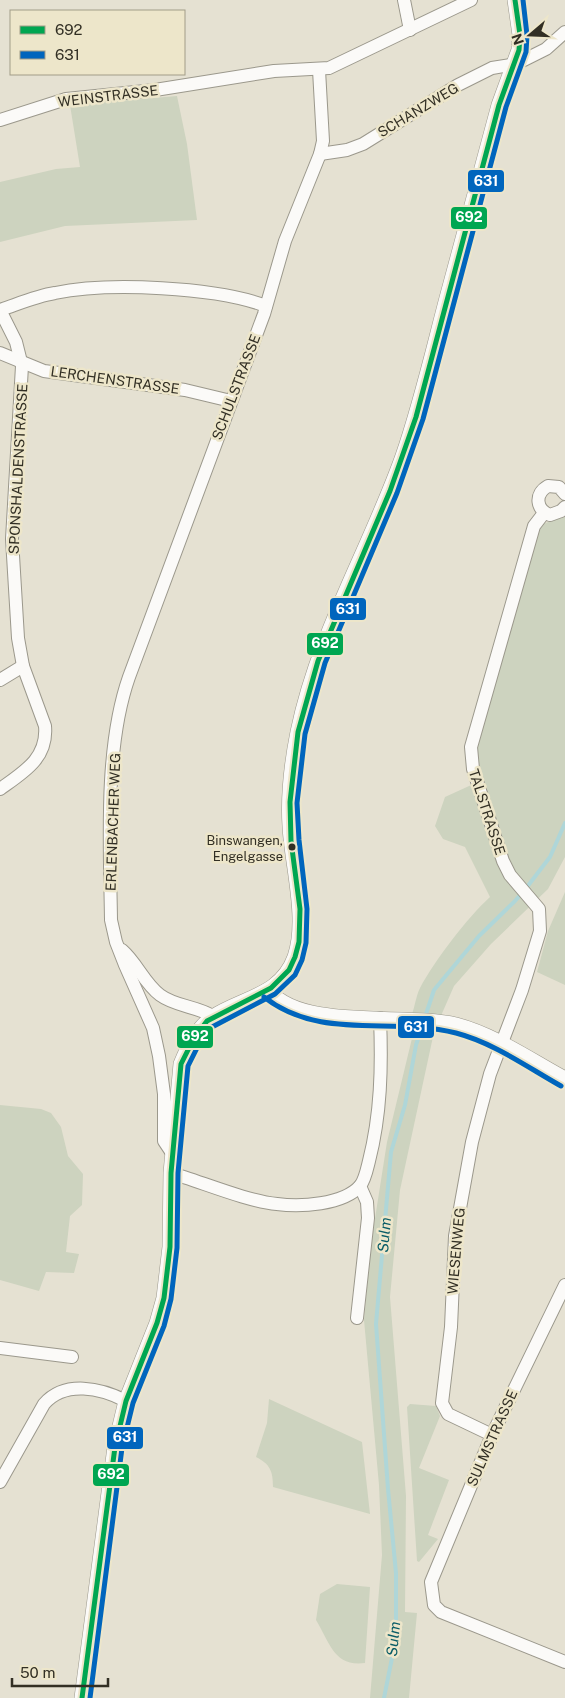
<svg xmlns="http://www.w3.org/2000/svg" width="565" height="1698" font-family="'Public Sans',sans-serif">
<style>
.green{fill:#cdd3bf}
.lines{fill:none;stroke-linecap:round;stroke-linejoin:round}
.stream{stroke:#afd6d8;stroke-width:4}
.minor-casing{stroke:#9b988c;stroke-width:14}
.tertiary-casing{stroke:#9b988c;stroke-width:16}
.minor{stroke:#fbfaf8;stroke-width:12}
.tertiary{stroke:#fbfaf8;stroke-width:15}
.bus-1-casing{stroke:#ede6ca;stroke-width:9}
.bus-2-casing{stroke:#ede6ca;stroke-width:9}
.bus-1{stroke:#00a651;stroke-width:5}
.bus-2{stroke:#0065bd;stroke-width:5}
.bus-dot{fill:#322f24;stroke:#ede6ca;stroke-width:2}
.labels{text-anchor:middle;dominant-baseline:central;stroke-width:5;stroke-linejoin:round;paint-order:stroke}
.bus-label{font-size:13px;fill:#322f24;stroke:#ede6ca;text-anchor:end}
.street-label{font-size:14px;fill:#322f24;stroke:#ede6ca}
.water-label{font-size:15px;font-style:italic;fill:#0a5d67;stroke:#ede6ca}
.line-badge{stroke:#ede6ca;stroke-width:2}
.badge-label{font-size:14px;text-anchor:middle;font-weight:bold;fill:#fff}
</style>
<rect width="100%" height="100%" fill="#e5e1d2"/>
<g class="green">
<path d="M177 96 187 144 197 220 65 226 0 242V182L56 169 80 167 70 105Z"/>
<path d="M565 515V857L548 889 491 944 454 986 440 1018 412 1014C415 1006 416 996 420 988 435 960 467 918 490 897L465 847 443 839 435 826 445 797 480 781 475 747 536 527Z"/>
<path d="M565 892V985L537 972 548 931Z"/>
<path d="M414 1030 434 1032 400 1190 390 1297 406 1496 405 1612 417 1613 409 1698H370L382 1555 379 1485 364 1320 371 1244 387 1142Z"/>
<path d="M0 1105 41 1109 51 1113 61 1127 68 1156 83 1174 82 1205 70 1216 66 1252 79 1254 74 1273 46 1272 39 1291 0 1280Z"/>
<path d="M269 1399 362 1442 370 1514 273 1487C273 1471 270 1464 256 1457L267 1423Z"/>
<path d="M410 1404 436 1406 440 1416 419 1468 449 1480 428 1535 438 1539 419 1562 417 1561 407 1407Z"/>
<path d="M337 1584 370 1587 365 1663C334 1667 330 1643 316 1620L320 1594Z"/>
</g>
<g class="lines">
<g class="stream">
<path d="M425 1017 434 990 479 936 515 901 527 887 550 857 565 823"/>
<path d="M384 1698 396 1638V1573L388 1489 376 1324 391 1152 405 1105 416 1045 423 1024"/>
</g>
<g class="minor-casing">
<g id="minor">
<path d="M404 0 410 30"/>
<path d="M0 120 66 99 155 90 274 71 329 68 471 0"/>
<path d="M320 154 347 150 363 144 458 85 492 68 516 64 546 49 565 32"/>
<path d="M0 310 16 342 22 366 12 539 18 638 23 666 45 726C48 758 24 772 0 789"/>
<path d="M0 310C18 304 36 296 55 293 108 282 216 287 266 306"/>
<path d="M0 353 44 371 185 390 231 401"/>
<path d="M565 494 559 487 548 486C534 494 536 510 550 515L561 511 565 507"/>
<path d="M0 680 23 666"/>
<path d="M122 950C137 963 144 983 160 995 176 1007 198 1006 214 1017"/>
<path d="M174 1156 164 1141V1094L159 1056 153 1028 125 965 116 942 111 920C110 845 104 748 129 677L264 314 285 241 320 154 323 141 319 70"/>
<path d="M171 1173C202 1182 246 1201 277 1204 300 1207 343 1205 360 1186 365 1180 367 1169 369 1161 381 1114 382 1067 380 1018"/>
<path d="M565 1285 492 1435 431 1582 434 1605 441 1612 565 1662"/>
<path d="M357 1318 368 1218 367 1202 360 1186"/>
<path d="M0 1348 72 1357"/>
<path d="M492 1435 448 1414 442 1403 451 1327 455 1236 472 1142 490 1074 522 990 540 931 539 909 510 875 503 861 473 769 471 747 534 526 544 513"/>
<path d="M0 1482 44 1404C65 1380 101 1388 126 1401"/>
</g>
</g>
<g class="tertiary-casing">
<g id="tertiary">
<path d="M269 991C303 1031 405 1013 456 1025 494 1035 530 1060 565 1079"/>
<path d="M82 1698 115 1447 126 1401 157 1323 164 1298 170 1247 171 1173 181 1064C188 1047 197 1028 213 1017 244 997 281 996 295 957 308 919 292 865 290 826 288 795 292 762 298 732 318 634 370 549 403 456 421 404 433 351 447 298 464 234 482 169 499 105L519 50 520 35 515 0"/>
</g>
</g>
<use href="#minor" class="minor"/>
<use href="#tertiary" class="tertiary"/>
<g class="bus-1-casing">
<path id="bus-1" d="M82 1698 115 1447 126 1401 157 1323 164 1298 170 1247 171 1173 181 1064 194 1038 207 1021 271 988 289 970 295 957 299 942 300 909 291 841 290 802 298 732 318 661 390 491 416 417 499 105 519 50 520 35 515 0"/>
</g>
<g class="bus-2-casing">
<g id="bus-2">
<path d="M264 997C322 1042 391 1016 456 1033 494 1043 527 1067 561 1086"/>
<path d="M90 1698 122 1448 133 1403 164 1326 171 1299 177 1248 178 1173 188 1066 200 1042 212 1027 275 994 295 975 302 960 306 943 307 909 299 840 297 803 305 734 325 663 397 493 423 419 506 107 526 52 527 35 523 0"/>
</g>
</g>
<use href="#bus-1" class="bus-1"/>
<use href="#bus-2" class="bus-2"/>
</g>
<circle class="bus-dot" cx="292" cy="847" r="4.5"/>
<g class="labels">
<g class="bus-label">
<text x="283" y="840">Binswangen,<tspan x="283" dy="16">Engelgasse</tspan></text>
</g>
<g class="street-label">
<text transform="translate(108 96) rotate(-7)">WEINSTRASSE</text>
<text transform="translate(418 110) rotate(-31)">SCHANZWEG</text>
<text transform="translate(115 380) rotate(8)">LERCHENSTRASSE</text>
<text transform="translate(236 387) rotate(-69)">SCHULSTRASSE</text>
<text transform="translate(18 469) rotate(-87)">SPONSHALDENSTRASSE</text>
<text transform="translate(487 812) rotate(72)">TALSTRASSE</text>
<text transform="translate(113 822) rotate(-88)">ERLENBACHER WEG</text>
<text transform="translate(456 1251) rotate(-85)">WIESENWEG</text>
<text transform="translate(492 1438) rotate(-66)">SULMSTRASSE</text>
</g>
<g class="water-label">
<text transform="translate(384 1235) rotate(-85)">Sulm</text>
<text transform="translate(393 1639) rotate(-84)">Sulm</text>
</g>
</g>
<g class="line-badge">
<rect x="467" y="169" width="38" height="24" rx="5" fill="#0065bd"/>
<rect x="450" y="206" width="38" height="24" rx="5" fill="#00a651"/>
<rect x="329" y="597" width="38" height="24" rx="5" fill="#0065bd"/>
<rect x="306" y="632" width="38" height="24" rx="5" fill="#00a651"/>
<rect x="397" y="1015" width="38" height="24" rx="5" fill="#0065bd"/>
<rect x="176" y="1025" width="38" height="24" rx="5" fill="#00a651"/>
<rect x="106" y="1426" width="38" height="24" rx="5" fill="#0065bd"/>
<rect x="92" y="1463" width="38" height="24" rx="5" fill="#00a651"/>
</g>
<g class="badge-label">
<text x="486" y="186">631</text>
<text x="469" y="222">692</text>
<text x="348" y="614">631</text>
<text x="325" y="648">692</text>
<text x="416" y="1032">631</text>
<text x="195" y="1041">692</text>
<text x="125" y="1442">631</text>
<text x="111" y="1479">692</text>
</g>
<rect x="10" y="10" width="175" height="65" fill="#ede6ca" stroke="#a29d88"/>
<rect x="20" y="26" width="25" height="8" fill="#00a651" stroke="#a29d88"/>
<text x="55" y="35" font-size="15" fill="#322f24">692</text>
<rect x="20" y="51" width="25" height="8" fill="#0065bd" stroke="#a29d88"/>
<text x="55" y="60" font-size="15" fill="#322f24">631</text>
<g transform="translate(530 35) rotate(251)" stroke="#ede6ca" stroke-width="4" paint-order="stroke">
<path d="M0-4L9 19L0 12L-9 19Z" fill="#322f24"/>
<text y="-8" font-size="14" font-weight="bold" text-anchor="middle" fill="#322f24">N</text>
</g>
<path d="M12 1678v8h96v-8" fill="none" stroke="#322f24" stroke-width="2.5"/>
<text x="20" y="1678" font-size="15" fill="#322f24" stroke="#ede6ca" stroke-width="4" paint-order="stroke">50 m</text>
</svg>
